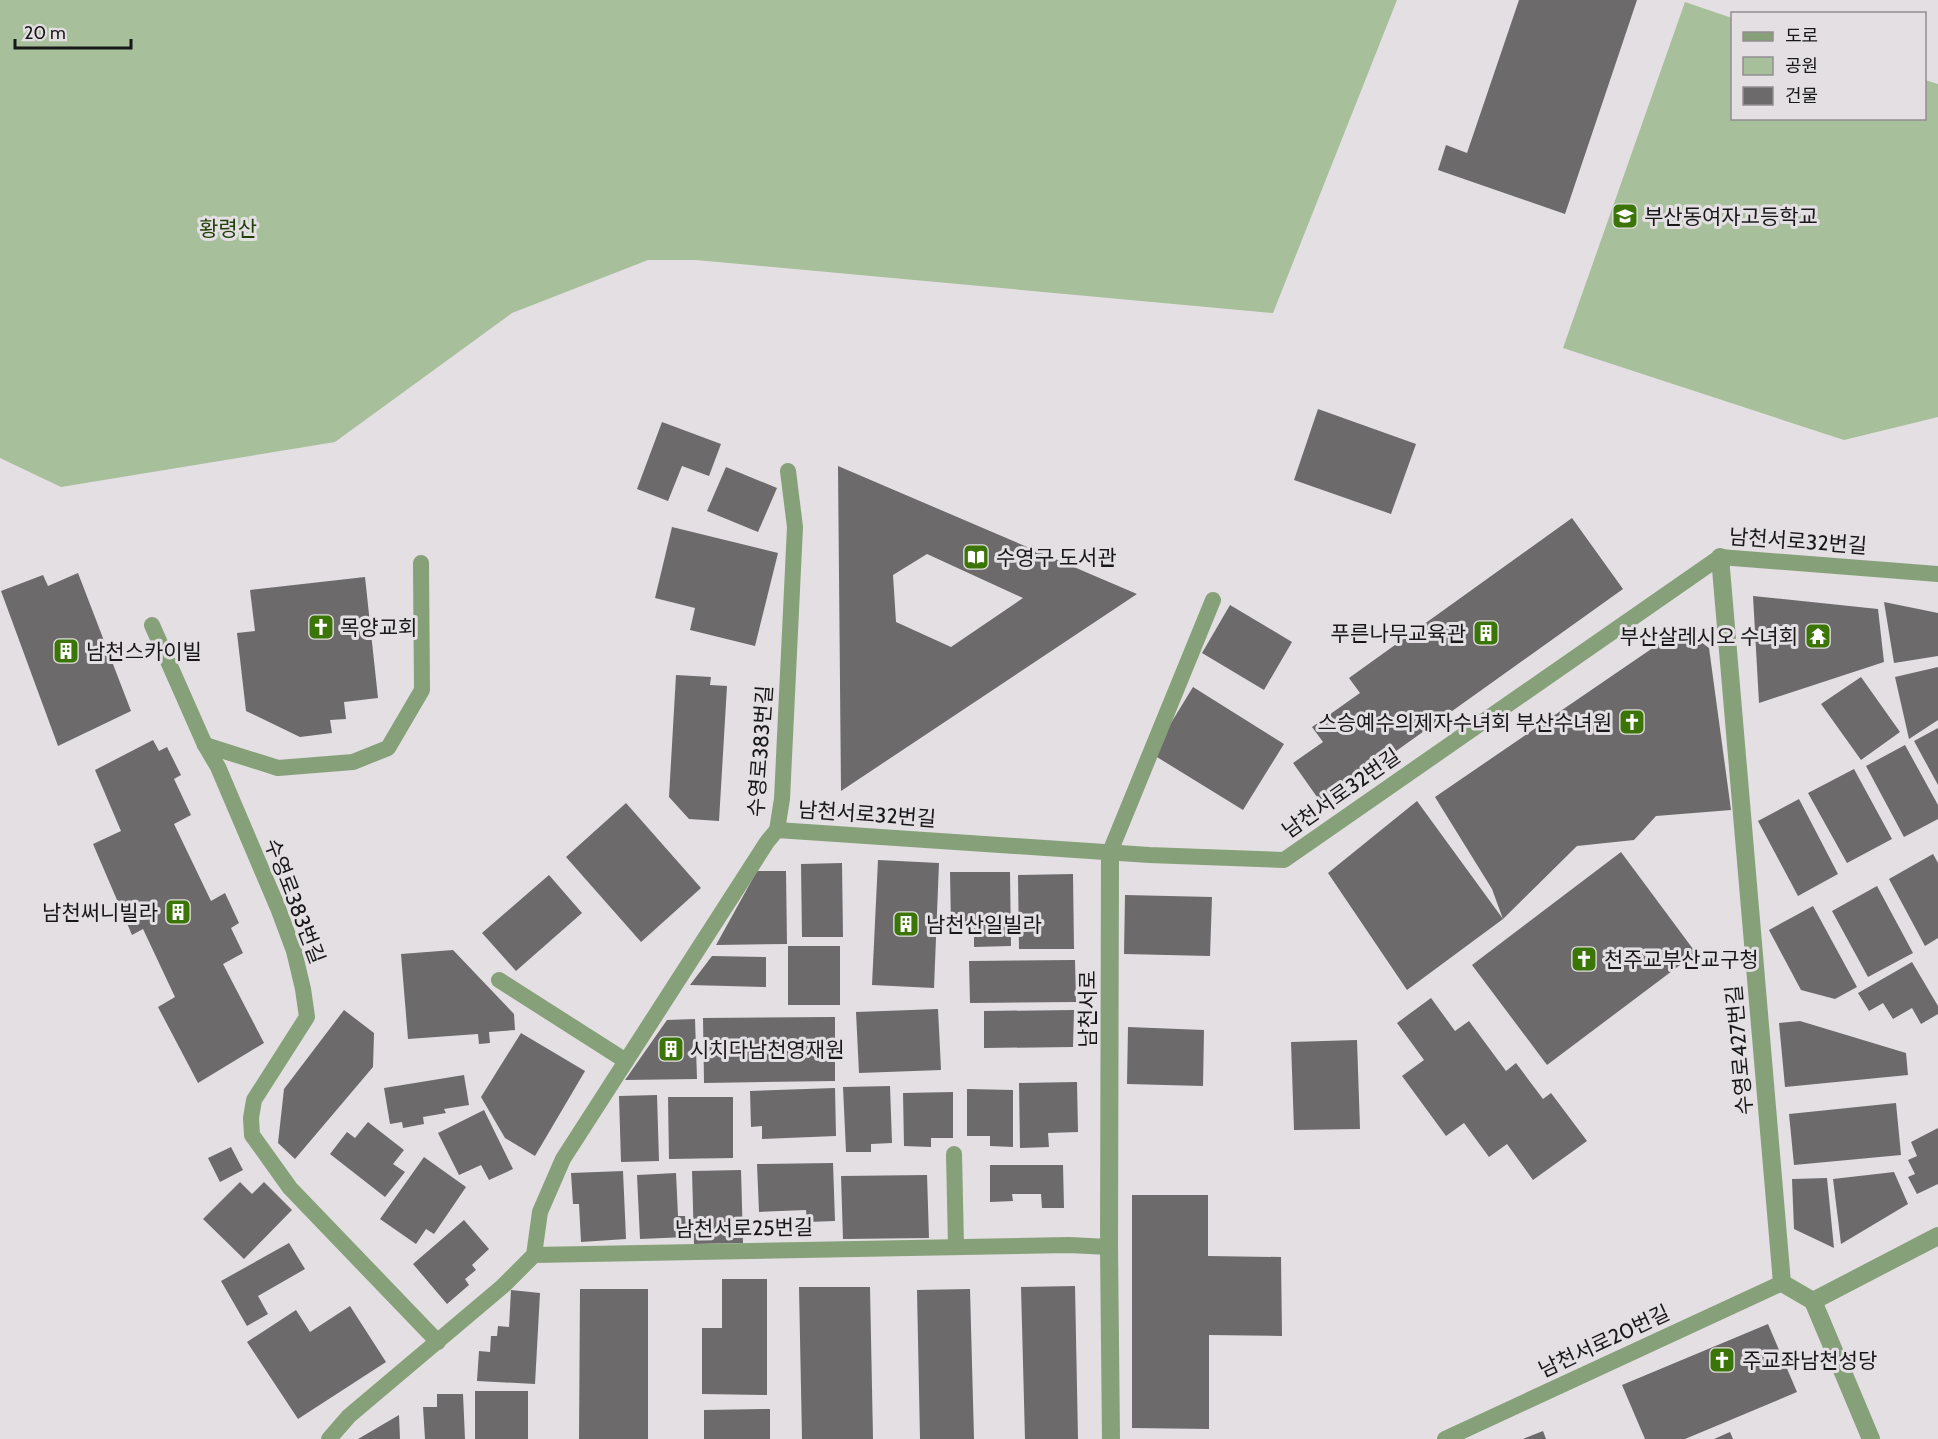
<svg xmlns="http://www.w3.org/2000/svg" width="1938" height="1439" font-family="Cabin,'Noto Sans KR',sans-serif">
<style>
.green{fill:#a7bf9a}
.building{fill:#6d6a6c;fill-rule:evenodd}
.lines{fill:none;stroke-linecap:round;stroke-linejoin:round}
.lane{stroke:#86a079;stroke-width:16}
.street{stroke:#86a079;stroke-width:18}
.labels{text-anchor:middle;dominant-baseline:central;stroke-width:6;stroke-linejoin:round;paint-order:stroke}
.poi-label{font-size:21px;fill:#191819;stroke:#e3dfe2;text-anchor:start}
.park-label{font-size:21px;fill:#22410a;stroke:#e3dfe2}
.street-label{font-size:21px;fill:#191819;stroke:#e3dfe2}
</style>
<rect width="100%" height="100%" fill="#e3dfe2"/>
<g class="green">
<path d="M0 0H1397L1273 313 696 260H648L512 313 335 442 61 487 0 458Z"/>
<path d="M1685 2 1732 18V118H1924L1925 80 1938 84V417L1844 440 1563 348Z"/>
</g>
<g class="building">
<path d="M1519 0H1637L1565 214 1438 170 1446 145 1467 153Z"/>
<path d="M1318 409 1416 444 1391 514 1294 480Z"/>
<path d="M662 422 721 444 709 476 682 466 668 501 637 489Z"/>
<path d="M838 466 1137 594 841 791ZM927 554 1023 598 951 647 896 622 893 575Z"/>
<path d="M726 467 777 488 758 532 707 511Z"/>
<path d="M1572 518 1623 589 1322 804 1293 763 1323 742 1312 727 1360 693 1349 678Z"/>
<path d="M672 527 778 553 755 646 690 630 695 608 655 598Z"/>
<path d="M78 573 131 711 58 746 1 591 43 575 48 586Z"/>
<path d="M365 577 378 698 344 702 346 719 330 720 332 733 300 737 246 711 237 633 255 631 250 590Z"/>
<path d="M1753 596 1878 609 1884 662 1759 703Z"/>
<path d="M1884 602 1938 613V656L1894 663Z"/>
<path d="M1230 605 1292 642 1264 690 1202 653Z"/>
<path d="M1682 628 1709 648 1731 810 1656 816 1634 840 1577 846 1503 919 1407 990 1328 873 1417 801 1503 919 1492 889 1435 797Z"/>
<path d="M1938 667V720L1909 739 1895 677Z"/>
<path d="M676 675 711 677 710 685 727 686 719 821 689 819 669 797Z"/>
<path d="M1861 677 1900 732 1861 760 1821 704Z"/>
<path d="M1193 687 1284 744 1243 810 1152 754Z"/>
<path d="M1938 728V785L1914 741Z"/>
<path d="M153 740 159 751 167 747 181 775 174 779 191 815 174 824 211 901 225 893 239 923 231 928 243 953 223 964 264 1043 198 1083 158 1007 175 997 143 929 132 935 93 844 121 831 95 770Z"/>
<path d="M1905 745 1938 805V819L1904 837 1866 766Z"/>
<path d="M1854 769 1892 839 1847 863 1808 793Z"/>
<path d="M1799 799 1838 874 1798 896 1758 821Z"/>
<path d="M626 803 701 888 641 942 566 857Z"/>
<path d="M1621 852 1696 953 1547 1065 1472 965Z"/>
<path d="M1933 854 1938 863V938L1925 946 1889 879Z"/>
<path d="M878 860 939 863 934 988 872 985Z"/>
<path d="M842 863 843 937H802L801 864Z"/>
<path d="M757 871H786L787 944 716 945Z"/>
<path d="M950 872H1010L1011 946 974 947V926H951Z"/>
<path d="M1073 874 1074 949H1019L1018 875Z"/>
<path d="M549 875 582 913 516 971 482 933Z"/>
<path d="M1877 886 1913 953 1868 977 1832 911Z"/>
<path d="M1125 895 1212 897 1210 956 1124 954Z"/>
<path d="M1813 906 1857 987 1835 999 1801 990 1769 930Z"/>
<rect x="788" y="946" width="52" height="59"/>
<path d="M453 950 514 1014 515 1030 489 1032 490 1043 479 1044 478 1034 408 1039 401 954Z"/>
<path d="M712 956 766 957V987L690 985Z"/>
<path d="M1075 960 1076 1002 970 1003 969 961Z"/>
<path d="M1912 962 1938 1006V1014L1921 1024 1912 1008 1893 1019 1883 1003 1869 1011 1858 993Z"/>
<path d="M1431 998 1455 1031 1469 1021 1506 1071 1516 1063 1543 1099 1551 1093 1587 1141 1533 1180 1507 1144 1489 1157 1464 1123 1446 1136 1402 1076 1424 1060 1397 1023Z"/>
<path d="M938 1009 941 1070 859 1073 856 1012Z"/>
<path d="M344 1010 374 1033 373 1067 295 1159 278 1143 284 1089Z"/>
<path d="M1074 1010 1073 1047 984 1048V1011Z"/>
<path d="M835 1017V1081L704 1083 703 1018Z"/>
<path d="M695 1019 697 1079 625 1080 667 1020Z"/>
<path d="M1800 1021 1906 1053 1908 1075 1785 1087 1779 1023Z"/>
<path d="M1128 1027 1204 1030 1203 1086 1127 1084Z"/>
<path d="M521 1033 585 1071 535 1156 505 1138 481 1097Z"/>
<path d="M1357 1040 1360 1129 1294 1130 1291 1042Z"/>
<path d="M464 1075 469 1105 444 1109 446 1113 423 1117 424 1124 403 1128 402 1122 390 1124 384 1088Z"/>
<path d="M1077 1082 1078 1132 1048 1133 1049 1147 1020 1148 1019 1083Z"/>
<path d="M890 1086 892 1143 871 1144V1152H846L843 1087Z"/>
<path d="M835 1088 836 1136 762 1139V1126L751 1127 750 1091Z"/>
<path d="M967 1089 1013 1090V1147L990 1146V1136H967Z"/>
<path d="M953 1092V1138H931V1147L904 1146 903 1093Z"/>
<path d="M657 1095 659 1161 621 1162 619 1096Z"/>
<path d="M668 1097H733V1158L669 1159Z"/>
<path d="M1896 1103 1901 1155 1794 1165 1789 1114Z"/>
<path d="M484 1110 513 1169 489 1180 481 1165 459 1175 438 1133Z"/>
<path d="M368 1122 404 1150 393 1164 405 1172 385 1197 330 1154 347 1132 355 1138Z"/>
<path d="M1938 1128V1184L1917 1194 1908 1177 1915 1174 1908 1160 1917 1156 1911 1142Z"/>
<path d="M231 1147 243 1170 220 1182 208 1158Z"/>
<path d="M424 1157 466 1187 434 1234 426 1229 416 1244 380 1219Z"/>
<path d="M833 1163 835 1221 807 1222 806 1210 759 1212 757 1164Z"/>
<path d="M990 1165H1063L1064 1208H1042L1041 1194H1012L1013 1201 990 1202Z"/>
<path d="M741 1170 743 1243 694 1244 692 1171Z"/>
<path d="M623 1171 626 1239 581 1242 579 1204H573L571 1173Z"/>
<path d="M1894 1172 1908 1204 1841 1244 1833 1179Z"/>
<path d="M676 1173 678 1216H685L687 1237 640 1239 637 1175Z"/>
<path d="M927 1175 929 1238 843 1239 841 1176Z"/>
<path d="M1827 1178 1834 1248 1794 1229 1792 1179Z"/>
<path d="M240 1182 252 1194 264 1182 292 1210 244 1259 203 1219Z"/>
<path d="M1132 1195H1208V1256L1281 1257 1282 1336 1209 1335V1429L1132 1428Z"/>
<path d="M464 1220 489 1249 472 1265 476 1270 465 1279 469 1285 447 1304 413 1264Z"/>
<path d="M289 1243 305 1269 258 1296 268 1314 247 1326 221 1281Z"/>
<path d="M722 1279H767V1395L702 1394V1328H722Z"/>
<path d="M1075 1286 1078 1439H1025L1021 1287Z"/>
<path d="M799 1287H870L873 1439H802Z"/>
<path d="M580 1289H648V1439H579Z"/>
<path d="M970 1289 974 1439H920L917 1290Z"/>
<path d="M511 1290 540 1293 535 1384 477 1381 479 1351 490 1352 491 1336H497L498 1326 509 1327Z"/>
<path d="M350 1306 386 1362 298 1419 247 1342 296 1310 310 1332Z"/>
<path d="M1768 1324 1797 1392 1685 1439H1645L1622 1385Z"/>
<rect x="475" y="1391" width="53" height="48"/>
<path d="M437 1394H463L465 1439H425L423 1407H437Z"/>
<path d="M770 1409V1439H704V1410Z"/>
<path d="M399 1415 400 1439H358Z"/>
<path d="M1543 1431 1546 1439H1523Z"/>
<path d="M1730 1432 1733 1439H1714Z"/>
</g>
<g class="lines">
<g class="lane">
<path d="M152 625 205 745 218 767 278 908 294 951 303 989 307 1017 254 1100 251 1118 252 1135 290 1188 438 1342"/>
<path d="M205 745 278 768 353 762 388 748 422 690 421 563"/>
<path d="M777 830 1149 855 1284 860 1720 557 1938 574"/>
<path d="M1110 852 1213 600"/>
<path d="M499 980 626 1061"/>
<path d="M954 1154 956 1247"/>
<path d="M534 1255 1069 1245 1109 1247"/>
<path d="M329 1439 349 1416 503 1286 534 1255 540 1212 563 1159 767 842 777 830 782 799 795 527 788 471"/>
<path d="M1445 1439 1782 1283"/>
</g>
<g class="street">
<path d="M1720 557 1782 1283 1813 1301 1871 1439"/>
<path d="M1110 852 1109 1247 1111 1439"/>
<path d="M1813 1301 1938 1236"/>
</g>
</g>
<defs>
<g id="school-square" transform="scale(1.35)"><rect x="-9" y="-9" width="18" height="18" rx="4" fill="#3c7507" stroke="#e3dfe2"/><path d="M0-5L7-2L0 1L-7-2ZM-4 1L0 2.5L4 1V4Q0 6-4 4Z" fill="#fff"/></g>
<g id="library-square" transform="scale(1.35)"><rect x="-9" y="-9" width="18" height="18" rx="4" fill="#3c7507" stroke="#e3dfe2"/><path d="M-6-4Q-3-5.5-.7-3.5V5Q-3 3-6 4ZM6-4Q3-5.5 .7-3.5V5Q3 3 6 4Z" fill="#fff"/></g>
<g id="church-square" transform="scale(1.35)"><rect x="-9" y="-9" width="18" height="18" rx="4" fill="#3c7507" stroke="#e3dfe2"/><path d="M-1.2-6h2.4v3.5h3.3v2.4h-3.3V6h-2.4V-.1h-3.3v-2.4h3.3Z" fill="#fff"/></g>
<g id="building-square" transform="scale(1.35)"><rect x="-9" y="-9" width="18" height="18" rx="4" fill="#3c7507" stroke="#e3dfe2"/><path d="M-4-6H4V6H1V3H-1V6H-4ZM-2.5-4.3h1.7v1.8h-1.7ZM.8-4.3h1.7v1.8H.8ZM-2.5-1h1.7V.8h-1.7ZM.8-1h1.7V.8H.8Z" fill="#fff"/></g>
<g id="temple-square" transform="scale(1.35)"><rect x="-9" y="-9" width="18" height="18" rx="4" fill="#3c7507" stroke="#e3dfe2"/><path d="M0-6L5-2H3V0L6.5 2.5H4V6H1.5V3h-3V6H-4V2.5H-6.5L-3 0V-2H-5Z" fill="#fff"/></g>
</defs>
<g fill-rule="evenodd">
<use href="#school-square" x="1625" y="216"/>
<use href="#library-square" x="976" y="557"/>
<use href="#church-square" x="321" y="627"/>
<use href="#building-square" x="1486" y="633"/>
<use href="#temple-square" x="1818" y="636"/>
<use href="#building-square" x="66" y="651"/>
<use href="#church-square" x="1632" y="722"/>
<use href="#building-square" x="178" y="912"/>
<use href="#building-square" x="906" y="924"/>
<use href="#church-square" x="1584" y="959"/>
<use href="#building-square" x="671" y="1049"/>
<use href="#church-square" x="1722" y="1360"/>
</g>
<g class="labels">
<g class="poi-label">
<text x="1644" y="216">부산동여자고등학교</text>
<text x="996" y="557">수영구 도서관</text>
<text x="340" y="627">목양교회</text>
<text x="1466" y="633" text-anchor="end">푸른나무교육관</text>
<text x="1798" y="636" text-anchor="end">부산살레시오 수녀회</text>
<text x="86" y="651">남천스카이빌</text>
<text x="1612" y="722" text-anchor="end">스승예수의제자수녀회 부산수녀원</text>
<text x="158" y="912" text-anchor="end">남천써니빌라</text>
<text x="926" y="924">남천산일빌라</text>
<text x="1604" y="959">천주교부산교구청</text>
<text x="690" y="1049">시치다남천영재원</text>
<text x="1742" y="1360">주교좌남천성당</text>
</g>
<g class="park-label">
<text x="228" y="228">황령산</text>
</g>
<g class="street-label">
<text transform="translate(1798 541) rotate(4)">남천서로32번길</text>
<text transform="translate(760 751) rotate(-86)">수영로383번길</text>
<text transform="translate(1341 793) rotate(-35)">남천서로32번길</text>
<text transform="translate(867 814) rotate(4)">남천서로32번길</text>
<text transform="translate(295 901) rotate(69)">수영로383번길</text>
<text transform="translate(1087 1009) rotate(-90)">남천서로</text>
<text transform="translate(1739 1050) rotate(-95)">수영로427번길</text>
<text transform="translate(744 1228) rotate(-1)">남천서로25번길</text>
<text transform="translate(1604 1341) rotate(-25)">남천서로20번길</text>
</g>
</g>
<rect x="1731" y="12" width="195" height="108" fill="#e3dfe2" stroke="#928f92" stroke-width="1.5"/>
<rect x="1743" y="32" width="30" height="9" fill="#86a079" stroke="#928f92" stroke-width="1.5"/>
<text x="1785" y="42" font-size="18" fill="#191819">도로</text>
<rect x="1743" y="57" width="30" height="18" fill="#a7bf9a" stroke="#928f92" stroke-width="1.5"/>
<text x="1785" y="72" font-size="18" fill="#191819">공원</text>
<rect x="1743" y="87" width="30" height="18" fill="#6d6a6c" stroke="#928f92" stroke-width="1.5"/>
<text x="1785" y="102" font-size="18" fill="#191819">건물</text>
<path d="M15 39v9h116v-9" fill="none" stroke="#191819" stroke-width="3"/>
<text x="24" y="39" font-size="18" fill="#191819" stroke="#e3dfe2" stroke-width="4.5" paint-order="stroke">20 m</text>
</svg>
